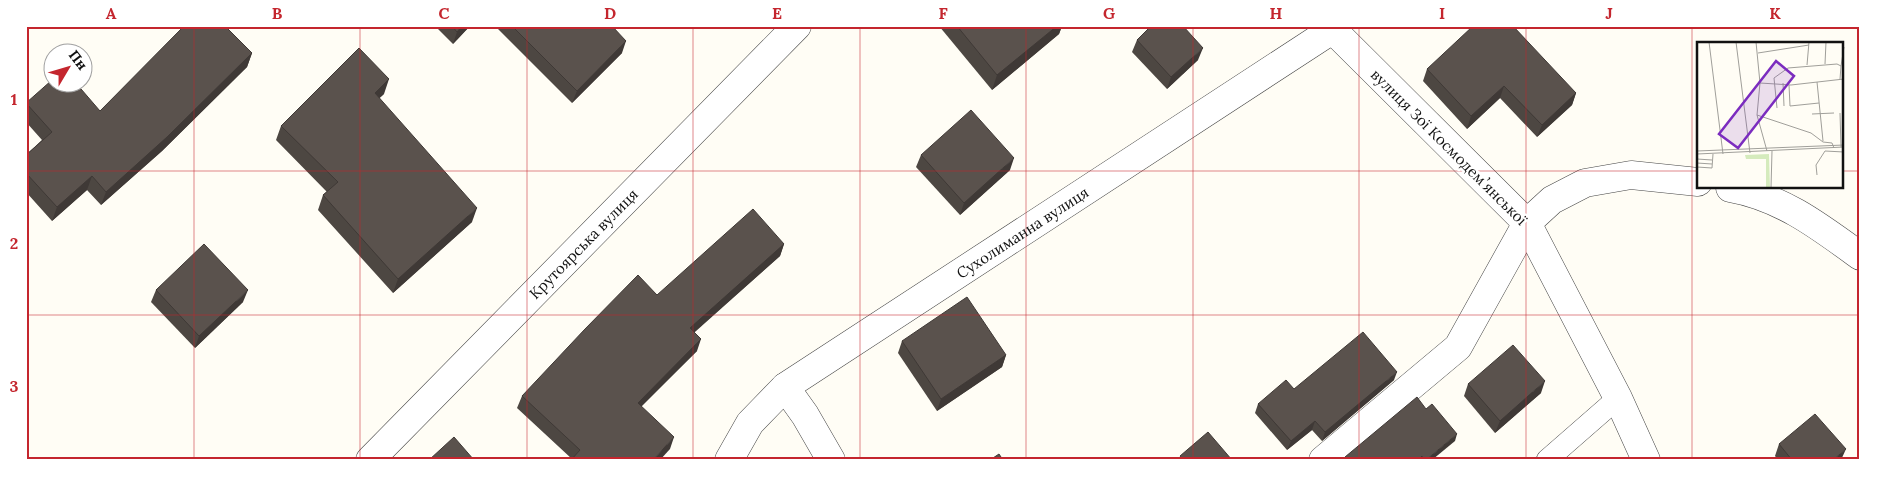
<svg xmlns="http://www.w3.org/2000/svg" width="1886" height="486" font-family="Lora,serif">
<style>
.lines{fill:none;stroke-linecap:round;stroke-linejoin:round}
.service-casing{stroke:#444;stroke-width:22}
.minor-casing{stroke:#444;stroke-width:29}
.service{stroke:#fff;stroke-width:21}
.minor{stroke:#fff;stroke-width:28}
.wall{fill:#4d4742}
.shaded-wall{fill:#3f3936}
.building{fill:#5a524d;stroke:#3f3936}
.grid{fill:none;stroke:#c4262e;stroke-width:1;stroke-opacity:0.55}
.labels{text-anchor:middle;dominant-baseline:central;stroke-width:5;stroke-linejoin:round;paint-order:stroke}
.street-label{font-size:15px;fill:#111;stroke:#fff}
.inset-road{fill:none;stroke:#a09f9a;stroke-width:1}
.view{fill:#7b2cbf;fill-opacity:0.15;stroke:#7b2cbf;stroke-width:2.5}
.inset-edge{fill:none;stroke:#111;stroke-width:2.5}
.neatline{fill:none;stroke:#c4262e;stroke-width:2}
.grid-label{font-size:16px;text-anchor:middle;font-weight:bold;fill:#c4262e}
</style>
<rect width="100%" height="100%" fill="#fffdf5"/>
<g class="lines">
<g class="service-casing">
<path id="service" d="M1547 460 1618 398"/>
</g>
<g class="minor-casing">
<g id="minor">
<path d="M1333 30 1527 223 1618 398 1646 460"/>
<path d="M1730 188C1781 197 1819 226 1860 256"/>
<path d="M785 387 805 415 831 460"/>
<path id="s1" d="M370 460 797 26"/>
<path id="s2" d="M729 460 750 423 785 387 1338 26"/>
<path d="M1323 460 1458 347 1527 223 1552 200 1585 183 1631 175 1698 182"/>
</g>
</g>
<use href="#service" class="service"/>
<use href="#minor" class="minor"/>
</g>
<g class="wall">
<path d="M435 26H470L453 44Z"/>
<path d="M495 26H612L622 53 572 103Z"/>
<path d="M939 26H1062L1059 34 992 90Z"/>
<path d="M1137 40 1198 60 1167 89 1132 52Z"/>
<path d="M252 53 247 67 162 151 101 205 87 190 52 221 26 192V155L42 140 26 122V103L100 111Z"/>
<path d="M1427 69 1576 93 1572 105 1537 137 1500 98 1467 129 1423 81Z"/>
<path d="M384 94 379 98 472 222 393 293 318 210 323 195 327 192 276 140 281 126Z"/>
<path d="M921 155 1010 170 960 215 916 167Z"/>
<path d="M784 244 780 256 694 332 697 351 641 406 670 449 572 459 517 408 522 396 657 295Z"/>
<path d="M156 290 243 302 195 348 151 302Z"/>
<path d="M902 341 1006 355 1002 367 937 411 898 353Z"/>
<path d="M1394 380 1322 441 1312 430 1287 450 1255 413 1258 404 1294 389Z"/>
<path d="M1468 384 1541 393 1495 433 1464 396Z"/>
<path d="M1779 444 1841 460H1778L1775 456Z"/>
</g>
<g class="shaded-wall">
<path d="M462 26H470L453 44 457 32Z"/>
<path d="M1057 26H1062L1059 34 992 90 997 75Z"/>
<path d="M626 41 622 53 572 103 577 91Z"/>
<path d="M1203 48 1198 60 1167 89 1171 77Z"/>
<path d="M252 53 247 67 162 151 101 205 106 192Z"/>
<path d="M389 79 384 94 370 107 375 93Z"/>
<path d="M1504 86 1500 98 1467 129 1471 116Z"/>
<path d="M1576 93 1572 105 1537 137 1542 125Z"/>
<path d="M1014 158 1010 170 960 215 964 203Z"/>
<path d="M92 176 87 190 52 221 57 207Z"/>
<path d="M477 208 472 222 393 293 398 279Z"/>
<path d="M784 244 780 256 686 340 690 328Z"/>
<path d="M248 290 243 302 195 348 199 336Z"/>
<path d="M701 339 697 351 633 415 638 403Z"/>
<path d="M1006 355 1002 367 937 411 941 399Z"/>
<path d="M1397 372 1394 380 1322 441 1325 432Z"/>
<path d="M1545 381 1541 393 1495 433 1500 421Z"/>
<path d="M1315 421 1312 430 1287 450 1291 441Z"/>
<path d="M1457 434 1455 441 1432 460H1426Z"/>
<path d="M674 437 670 449 660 460H653Z"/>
<path d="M1846 449 1841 460H1833Z"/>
</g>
<g class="building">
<path d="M184 26H225L252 53 167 137 106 192 92 176 57 207 26 173V155L52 132 26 103 52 80V82H75L100 111Z"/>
<path d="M452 26H462L457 32Z"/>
<path d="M512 26H612L626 41 577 91Z"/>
<path d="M957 26H1057L997 75Z"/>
<path d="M1151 26H1183L1203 48 1171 77 1137 40Z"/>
<path d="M1473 26H1513L1576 93 1542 125 1504 86 1471 116 1427 69Z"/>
<path d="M359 48 389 79 375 93 477 208 398 279 323 195 338 182 281 126Z"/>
<path d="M971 110 1014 158 964 203 921 155Z"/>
<path d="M753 209 784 244 690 328 701 339 638 403 674 437 653 460H571L580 450 522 396 585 329 638 275 657 295Z"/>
<path d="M204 244 248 290 199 336 156 290Z"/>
<path d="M967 297 1006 355 941 399 902 341Z"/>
<path d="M1363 332 1397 372 1325 432 1315 421 1291 441 1258 404 1286 380 1294 389Z"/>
<path d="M1513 345 1545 381 1500 421 1468 384Z"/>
<path d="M1417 397 1426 409 1432 404 1457 434 1426 460H1425L1422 456 1418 460H1347L1345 457Z"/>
<path d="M1815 414 1846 449 1833 460H1792L1779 444Z"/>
<path d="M1208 432 1232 460H1183L1180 456Z"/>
<path d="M454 437 474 460H429Z"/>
<path d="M999 454 1003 460H990Z"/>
</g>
<path class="grid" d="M194 26V460M360 26V460M527 26V460M693 26V460M860 26V460M1026 26V460M1193 26V460M1359 26V460M1526 26V460M1692 26V460M26 171H1698M1842 171H1860M26 315H1860"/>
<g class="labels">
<g class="street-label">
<text transform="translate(1449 147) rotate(45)">вулиця Зої Космодемʼянської</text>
<text stroke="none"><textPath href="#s2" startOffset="376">Сухолиманна вулиця</textPath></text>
<text stroke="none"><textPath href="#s1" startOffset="304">Крутоярська вулиця</textPath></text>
</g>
</g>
<g transform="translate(1697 42)">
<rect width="146" height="146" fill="#fffdf5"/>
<path d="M72 112 73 146H69V117H49L48 113Z" fill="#d5ebbd"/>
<path class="inset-road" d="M12 0 26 112M39 0 53 111M59 0 63 41 60 73 70 109M61 11 112 3M128 22 129 0M110 23 112 0M144 24 147 5M120 40 126 99M63 41 94 43 147 37M86 41 87 64M92 43 93 64 122 61M80 66 77 36 91 26 140 22 144 24 143 37M143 71 144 105M115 72 137 71M60 73 114 91 126 100 135 101 137 106M0 109 147 103M128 109 147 110M0 112 147 105M0 117 15 118M0 121 15 122M0 125 15 126 16 112M120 133 119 123 128 109M74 146 75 109"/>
<path class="view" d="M79 19 97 34 41 106 22 92Z"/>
<rect width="146" height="146" class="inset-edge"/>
</g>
<rect width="1886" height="486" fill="none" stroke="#ffffff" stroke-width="55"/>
<g transform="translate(68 68) rotate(52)"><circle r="24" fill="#ffffff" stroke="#a0a0a0"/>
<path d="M0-4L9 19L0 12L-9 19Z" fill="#c4262e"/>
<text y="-8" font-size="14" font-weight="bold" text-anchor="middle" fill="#111111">Пн</text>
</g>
<rect x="28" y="28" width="1830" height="430" class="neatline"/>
<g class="grid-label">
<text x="111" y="19">A</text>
<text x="277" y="19">B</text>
<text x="444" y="19">C</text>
<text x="610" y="19">D</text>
<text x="777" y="19">E</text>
<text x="943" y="19">F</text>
<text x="1109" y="19">G</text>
<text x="1276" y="19">H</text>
<text x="1442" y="19">I</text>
<text x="1609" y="19">J</text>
<text x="1775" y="19">K</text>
<text x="14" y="105">1</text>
<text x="14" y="249">2</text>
<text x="14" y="392">3</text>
</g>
</svg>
